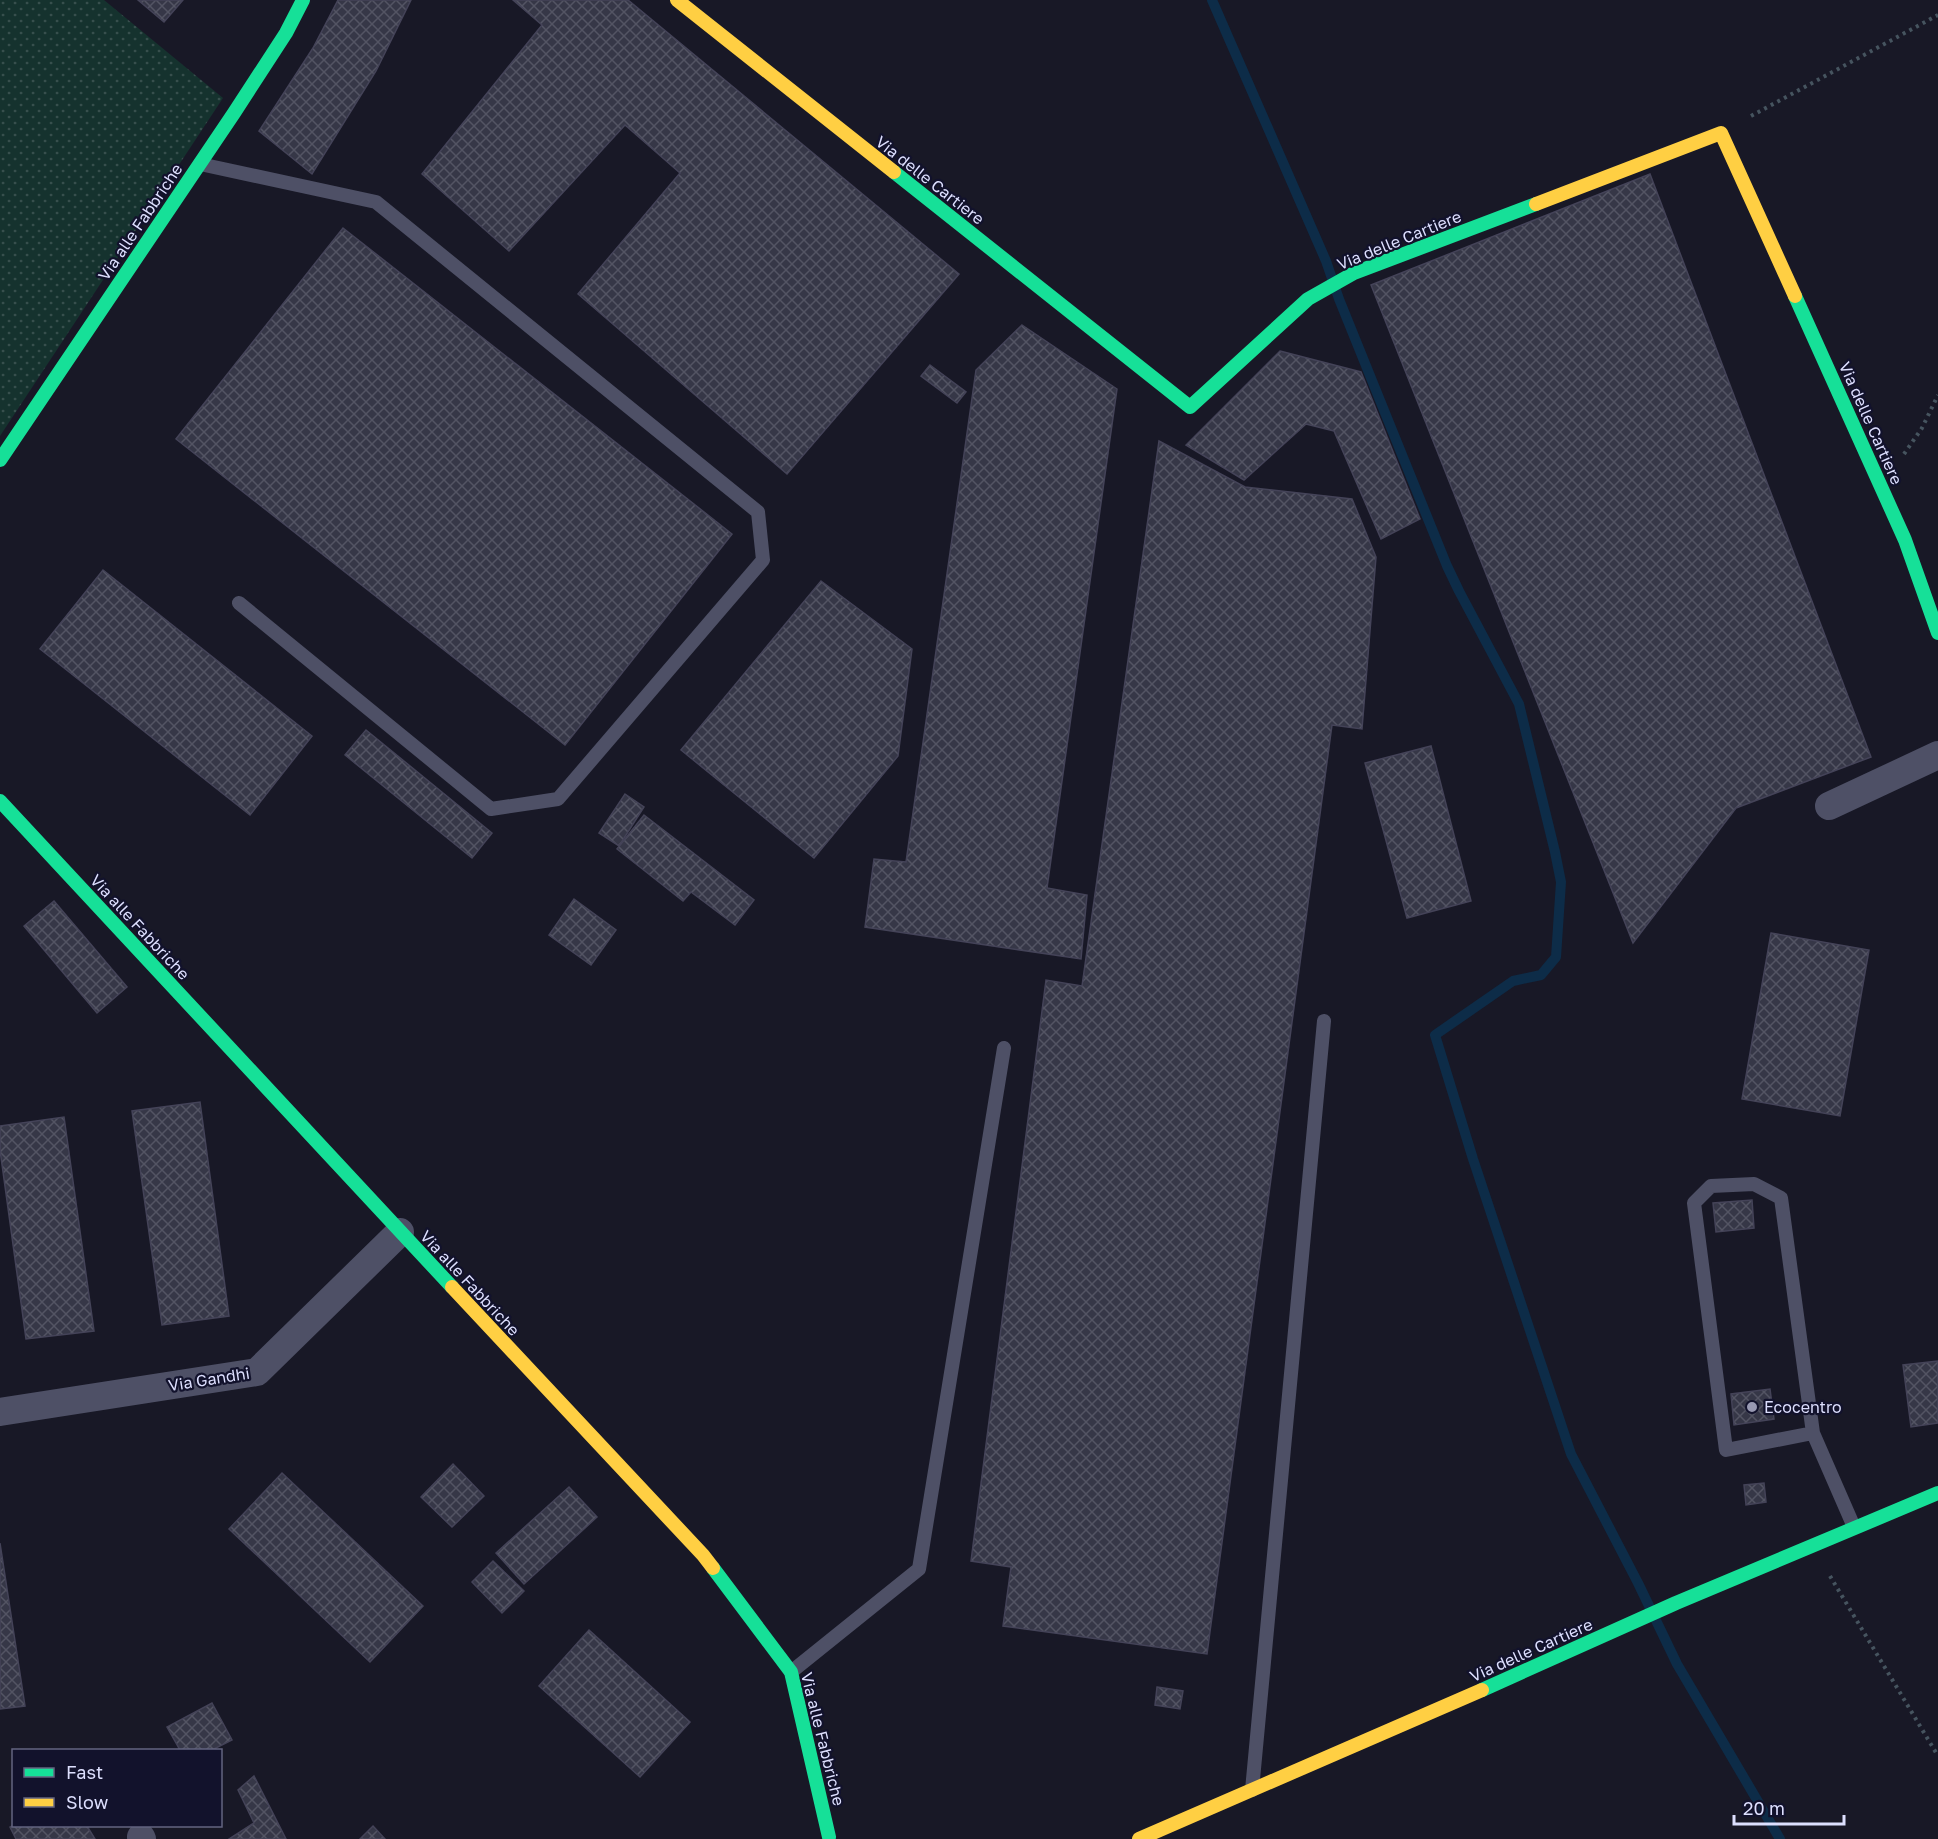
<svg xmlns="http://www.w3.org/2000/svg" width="1938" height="1839" font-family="'Golos Text',sans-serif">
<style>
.grass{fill:url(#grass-dots)}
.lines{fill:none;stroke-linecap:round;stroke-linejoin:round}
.stream{stroke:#0d2c48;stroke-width:10}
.building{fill:url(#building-cross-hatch);stroke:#444358;stroke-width:1.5}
.path{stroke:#46545f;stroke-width:4;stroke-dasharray:3 4.5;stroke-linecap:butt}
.lane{stroke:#4e5066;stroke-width:14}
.street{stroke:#4e5066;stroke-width:28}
.fast{stroke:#16e098;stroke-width:14}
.slow{stroke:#ffcf43;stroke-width:14}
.poi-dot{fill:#9899b2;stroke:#12122c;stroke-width:2}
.labels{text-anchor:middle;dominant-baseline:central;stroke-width:4.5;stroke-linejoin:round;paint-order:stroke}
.street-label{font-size:16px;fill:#dddffe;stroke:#12122c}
.poi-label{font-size:16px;fill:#dddffe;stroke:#12122c;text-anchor:start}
</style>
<defs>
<pattern id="grass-dots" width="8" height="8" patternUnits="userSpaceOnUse" patternTransform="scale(1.5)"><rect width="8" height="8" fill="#15322e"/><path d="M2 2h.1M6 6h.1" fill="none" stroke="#374f4d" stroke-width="1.8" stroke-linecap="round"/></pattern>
<pattern id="building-cross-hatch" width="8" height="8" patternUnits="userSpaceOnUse" patternTransform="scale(1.5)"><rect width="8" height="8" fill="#363747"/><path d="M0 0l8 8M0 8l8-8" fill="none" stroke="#535463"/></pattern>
</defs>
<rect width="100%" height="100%" fill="#181826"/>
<path class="grass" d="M0 0H104L223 98 0 436Z"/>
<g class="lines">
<path class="stream" d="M1212 0 1326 261 1339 299 1447 566 1459 591 1519 704 1555 852 1561 882 1556 957 1541 975 1513 981 1435 1035 1473 1159 1571 1454 1638 1583 1677 1664 1780 1839"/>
</g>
<g class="building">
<path d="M138 0H183L164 22Z"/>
<path d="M338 0H411L376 71 312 174 259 131 313 48Z"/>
<path d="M513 0H628L959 274 787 474 578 294 680 173 625 125 509 251 422 174 542 25Z"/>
<path d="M1650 174 1871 757 1736 808 1633 943 1371 285Z"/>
<path d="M343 228 732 534 565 745 176 439Z"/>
<path d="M1022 325 1117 389 1047 888 1087 895 1081 959 865 927 874 859 906 862 976 370Z"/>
<path d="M1280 351 1361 372 1420 519 1381 539 1334 431 1306 424 1244 480 1186 445Z"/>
<path d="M930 365 966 392 957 403 921 376Z"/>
<path d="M1159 441 1245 487 1352 499 1376 557 1362 729 1332 725 1207 1654 1003 1626 1011 1567 971 1561 1046 980 1082 986Z"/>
<path d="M103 570 312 736 250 815 40 649Z"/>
<path d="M821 581 912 649 898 756 814 858 681 750Z"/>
<path d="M366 730 492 833 472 858 345 755Z"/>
<path d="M1431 746 1471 901 1407 918 1365 763Z"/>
<path d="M625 794 644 807 619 846 599 833Z"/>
<path d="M644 815 754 900 735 925 691 892 683 901 617 849Z"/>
<path d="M574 899 616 930 591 965 549 935Z"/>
<path d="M54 901 127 987 97 1013 24 926Z"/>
<path d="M1771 933 1869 950 1840 1116 1742 1099Z"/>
<path d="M200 1102 229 1316 162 1325 132 1111Z"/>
<path d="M64 1117 94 1331 26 1339 0 1150V1126Z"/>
<path d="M1752 1200 1754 1228 1716 1232 1713 1203Z"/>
<path d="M1938 1361V1423L1911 1427 1903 1365Z"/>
<path d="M1770 1389 1774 1419 1734 1425 1731 1394Z"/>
<path d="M453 1464 484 1496 452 1527 421 1497Z"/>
<path d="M282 1473 423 1606 370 1662 229 1529Z"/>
<path d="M1764 1483 1766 1502 1746 1505 1744 1485Z"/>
<path d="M569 1487 597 1517 524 1584 496 1553Z"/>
<path d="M0 1543 25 1706 0 1709Z"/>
<path d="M493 1561 524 1591 502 1613 472 1582Z"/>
<path d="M589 1630 690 1722 640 1777 539 1686Z"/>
<path d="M1157 1687 1183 1691 1180 1709 1155 1705Z"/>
<path d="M212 1703 232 1740 212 1750H180L167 1727Z"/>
<path d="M254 1776 286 1839H229L254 1823 238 1790Z"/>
<path d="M14 1825 87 1826 95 1839H16L10 1827Z"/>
<path d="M373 1826 385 1839H360Z"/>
</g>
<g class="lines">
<g class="path">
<path d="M1751 116 1938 15"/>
<path d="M1904 454 1922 428 1938 395"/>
<path d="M1830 1576 1938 1756"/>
</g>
<g class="lane">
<path d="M200 164 376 202 758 512 763 560 558 799 491 809 239 603"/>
<path d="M1813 1433 1726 1450 1694 1203 1711 1186 1754 1184 1781 1198 1813 1433 1854 1527"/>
<path d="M791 1672 919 1569 1004 1048"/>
<path d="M1252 1790 1324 1021"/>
</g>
<g class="street">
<path d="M1829 806 1938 755"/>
<path d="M0 1412 257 1372 400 1232"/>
<path d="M141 1837 142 1839"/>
</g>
<g class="fast">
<path d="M894 172 1190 407 1308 299 1354 273 1536 204"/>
<path d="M1795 296 1905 540 1938 633"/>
<path d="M0 460 234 113 286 33 303 0"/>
<path d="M0 801 452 1287"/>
<path d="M713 1568 791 1672 829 1837"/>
<path d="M1482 1690 1676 1603 1938 1493"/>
</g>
<g class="slow">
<path d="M677 0 894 172"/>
<path d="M1536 204 1721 133 1795 296"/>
<path d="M452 1287 703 1555 713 1568"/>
<path d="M1139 1839 1482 1690"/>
</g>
</g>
<circle class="poi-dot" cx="1752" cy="1407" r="6"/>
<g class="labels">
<g class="street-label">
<text transform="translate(930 180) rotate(38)">Via delle Cartiere</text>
<text transform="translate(140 222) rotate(-56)">Via alle Fabbriche</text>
<text transform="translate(1399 240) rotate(-22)">Via delle Cartiere</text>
<text transform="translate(1871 423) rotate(66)">Via delle Cartiere</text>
<text transform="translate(140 927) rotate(47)">Via alle Fabbriche</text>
<text transform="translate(470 1283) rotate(47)">Via alle Fabbriche</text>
<text transform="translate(209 1379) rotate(-9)">Via Gandhi</text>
<text transform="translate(1531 1650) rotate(-24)">Via delle Cartiere</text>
<text transform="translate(823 1739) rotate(76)">Via alle Fabbriche</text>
</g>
<g class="poi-label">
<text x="1764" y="1407">Ecocentro</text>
</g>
</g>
<rect x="12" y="1749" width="210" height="78" fill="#12122c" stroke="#636480" stroke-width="1.5"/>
<rect x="24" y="1768" width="30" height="9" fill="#16e098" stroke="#636480" stroke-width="1.5"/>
<text x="66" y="1779" font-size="18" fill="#dddffe">Fast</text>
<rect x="24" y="1798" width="30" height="9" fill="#ffcf43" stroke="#636480" stroke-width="1.5"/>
<text x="66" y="1809" font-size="18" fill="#dddffe">Slow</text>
<path d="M1734 1815v9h110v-9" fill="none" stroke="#dddffe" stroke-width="3"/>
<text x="1743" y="1815" font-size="18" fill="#dddffe" stroke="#12122c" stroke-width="4.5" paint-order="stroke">20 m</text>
</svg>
